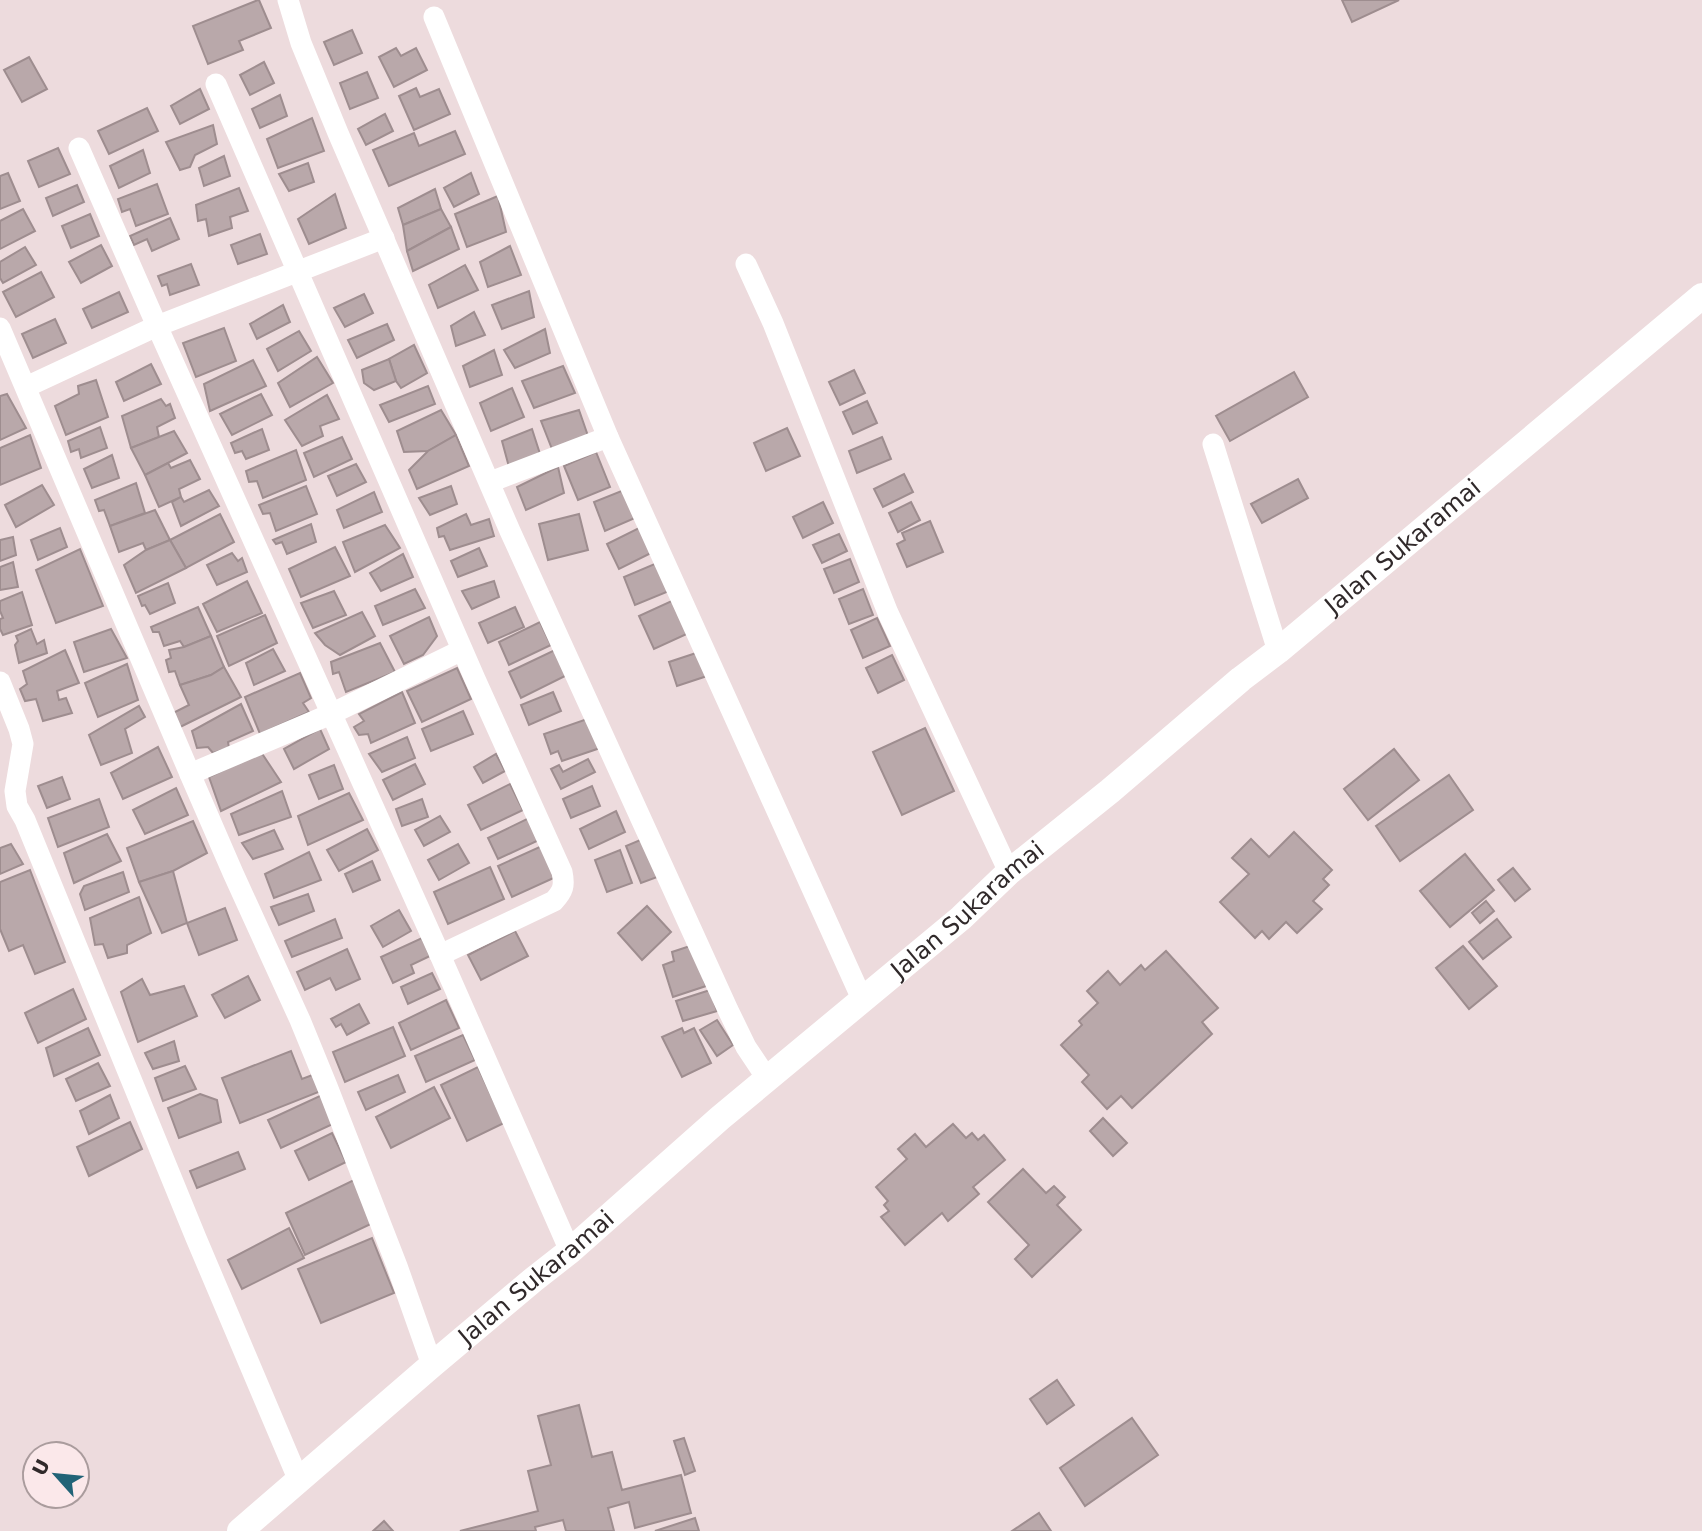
<svg xmlns="http://www.w3.org/2000/svg" width="1702" height="1531" font-family="'DejaVu Sans',sans-serif">
<style>
.building{fill:#b9a8aa;stroke:#9e8d8f;stroke-width:2}
.lines{fill:none;stroke-linecap:round;stroke-linejoin:round}
.minor{stroke:#fff;stroke-width:21}
.tertiary{stroke:#fff;stroke-width:26}
.labels{text-anchor:middle;dominant-baseline:central;stroke-width:5;stroke-linejoin:round;paint-order:stroke}
.street-label{font-size:24px;fill:#30292a;stroke:#fbe8ea}
</style>
<rect width="100%" height="100%" fill="#eddbdd"/>
<g class="building">
<path d="M258 0H259L271 28 239 41 243 50 208 64 193 26Z"/>
<path d="M1342 0H1399L1352 22Z"/>
<path d="M352 30 362 53 334 65 324 42Z"/>
<path d="M396 48 401 56 416 48 427 70 394 87 379 57Z"/>
<path d="M29 57 47 89 22 102 4 70Z"/>
<path d="M264 62 274 83 250 95 240 75Z"/>
<path d="M367 72 378 98 350 109 340 83Z"/>
<path d="M416 88 420 97 439 89 450 114 414 130 399 96Z"/>
<path d="M200 89 209 109 180 124 171 106Z"/>
<path d="M280 95 287 116 260 128 252 109Z"/>
<path d="M147 108 158 131 109 154 98 131Z"/>
<path d="M385 114 393 131 366 145 358 129Z"/>
<path d="M312 118 324 151 278 168 267 139Z"/>
<path d="M213 125 217 144 195 155 190 167 180 170 166 142Z"/>
<path d="M455 131 465 154 389 186 373 150 414 133 419 146Z"/>
<path d="M58 148 70 174 39 187 28 161Z"/>
<path d="M143 150 150 173 119 188 110 166Z"/>
<path d="M224 156 230 176 204 186 199 168Z"/>
<path d="M308 163 314 182 289 191 279 174Z"/>
<path d="M8 173 20 201 0 209V176Z"/>
<path d="M471 173 479 194 454 207 444 188Z"/>
<path d="M157 184 168 214 136 226 130 209 122 212 118 199Z"/>
<path d="M77 185 84 202 53 216 46 198Z"/>
<path d="M239 188 248 211 230 217 232 228 209 236 206 219 198 221 196 205Z"/>
<path d="M435 189 441 209 403 225 398 208Z"/>
<path d="M335 194 346 228 309 244 298 219Z"/>
<path d="M498 196 506 232 467 247 455 214Z"/>
<path d="M23 209 35 231 0 249V221Z"/>
<path d="M441 209 451 227 407 251 403 225Z"/>
<path d="M90 214 99 236 71 248 62 226Z"/>
<path d="M170 218 179 239 152 251 147 239 134 245 130 236Z"/>
<path d="M451 227 459 249 413 271 407 251Z"/>
<path d="M260 234 267 254 238 264 231 245Z"/>
<path d="M101 245 112 266 81 283 69 262Z"/>
<path d="M510 246 521 275 488 287 480 262Z"/>
<path d="M25 247 36 265 3 283 0 278V262Z"/>
<path d="M191 264 199 285 170 295 167 284 162 286 158 276Z"/>
<path d="M465 265 478 290 438 308 429 285Z"/>
<path d="M41 272 54 297 16 317 3 292Z"/>
<path d="M529 291 534 317 502 329 492 305Z"/>
<path d="M119 292 128 312 92 328 83 309Z"/>
<path d="M364 294 373 313 345 327 334 308Z"/>
<path d="M283 305 290 322 257 339 250 324Z"/>
<path d="M474 312 485 335 456 346 451 326Z"/>
<path d="M55 319 66 343 33 358 22 334Z"/>
<path d="M387 324 394 340 357 358 348 340Z"/>
<path d="M224 328 236 361 196 377 183 343Z"/>
<path d="M545 329 550 353 515 368 504 350Z"/>
<path d="M299 331 311 351 278 371 267 349Z"/>
<path d="M414 345 427 373 401 388 396 381 389 359Z"/>
<path d="M494 350 502 375 470 387 463 366Z"/>
<path d="M317 357 333 383 290 407 278 383Z"/>
<path d="M389 359 396 381 374 390 364 383 362 370Z"/>
<path d="M253 360 266 386 210 411 204 384Z"/>
<path d="M151 364 161 384 124 401 116 382Z"/>
<path d="M563 366 575 393 534 408 522 381Z"/>
<path d="M854 370 865 393 840 405 829 382Z"/>
<path d="M1294 372 1308 397 1230 441 1216 416Z"/>
<path d="M96 380 108 417 66 435 55 406 79 394 78 386Z"/>
<path d="M428 386 435 404 389 422 380 405Z"/>
<path d="M512 388 524 417 491 431 480 403Z"/>
<path d="M7 394 26 428 0 440V396Z"/>
<path d="M261 394 272 415 232 435 220 414Z"/>
<path d="M327 395 339 419 320 426 323 436 302 446 285 420Z"/>
<path d="M161 399 166 406 170 404 175 418 157 427 159 437 131 448 122 416Z"/>
<path d="M867 401 877 423 853 434 843 412Z"/>
<path d="M441 410 456 435 428 451 404 452 397 431Z"/>
<path d="M579 410 588 436 552 449 541 421Z"/>
<path d="M100 427 107 448 81 458 79 449 71 452 68 441Z"/>
<path d="M787 428 800 456 766 471 754 443Z"/>
<path d="M262 429 269 450 246 459 242 451 235 453 231 443Z"/>
<path d="M532 429 540 454 509 467 502 441Z"/>
<path d="M174 431 187 453 145 475 131 448Z"/>
<path d="M30 435 41 468 0 485V448Z"/>
<path d="M456 435 469 466 417 489 409 470 428 451Z"/>
<path d="M342 437 352 459 314 477 304 453Z"/>
<path d="M882 437 891 459 857 473 849 451Z"/>
<path d="M296 450 306 480 263 498 257 481 249 482 246 471Z"/>
<path d="M596 452 610 487 578 500 564 466Z"/>
<path d="M112 455 119 478 92 488 84 469Z"/>
<path d="M190 460 200 479 179 489 181 497 159 507 145 475 168 463 171 468Z"/>
<path d="M356 464 366 482 337 496 328 476Z"/>
<path d="M558 467 564 493 526 510 517 487Z"/>
<path d="M904 474 913 492 883 507 874 489Z"/>
<path d="M1298 479 1308 498 1262 523 1251 504Z"/>
<path d="M136 483 145 513 110 526 104 510 99 511 95 500Z"/>
<path d="M42 485 54 505 16 527 5 505Z"/>
<path d="M306 486 317 514 276 531 270 513 263 514 259 505Z"/>
<path d="M451 486 457 504 430 515 419 498Z"/>
<path d="M209 490 219 506 181 526 172 502 181 497 184 502Z"/>
<path d="M624 490 635 518 605 531 594 502Z"/>
<path d="M374 492 382 512 344 528 337 510Z"/>
<path d="M823 502 833 523 803 538 793 517Z"/>
<path d="M911 502 920 520 898 532 889 513Z"/>
<path d="M155 510 170 540 146 550 143 543 119 552 110 526Z"/>
<path d="M220 514 234 542 186 568 170 540Z"/>
<path d="M466 514 471 525 489 519 494 536 450 550 444 536 439 537 437 528Z"/>
<path d="M579 514 588 550 548 560 539 524Z"/>
<path d="M930 521 943 552 907 567 897 544 905 540 902 533Z"/>
<path d="M311 524 316 542 287 554 282 542 276 544 273 540Z"/>
<path d="M385 525 400 548 355 572 343 542Z"/>
<path d="M641 527 653 552 619 569 607 544Z"/>
<path d="M60 528 67 547 38 560 31 540Z"/>
<path d="M839 534 847 551 822 563 813 545Z"/>
<path d="M13 537 16 555 0 561V540Z"/>
<path d="M170 540 186 568 136 593 124 565 146 550Z"/>
<path d="M335 547 350 576 301 597 289 569Z"/>
<path d="M479 548 487 566 458 577 451 561Z"/>
<path d="M80 549 103 606 56 623 36 570Z"/>
<path d="M232 553 238 561 242 558 247 572 217 585 207 565Z"/>
<path d="M403 554 413 577 381 591 370 573Z"/>
<path d="M850 559 859 582 834 593 824 569Z"/>
<path d="M13 562 18 587 0 590V567Z"/>
<path d="M657 563 669 591 635 605 624 577Z"/>
<path d="M247 581 262 613 217 632 203 604Z"/>
<path d="M494 581 499 597 472 609 462 591Z"/>
<path d="M168 583 175 603 150 614 145 605 142 606 138 596Z"/>
<path d="M415 589 425 608 383 625 375 606Z"/>
<path d="M863 589 873 615 849 624 839 599Z"/>
<path d="M334 591 346 615 313 628 301 603Z"/>
<path d="M22 592 32 625 3 635 0 629V619L3 618 0 611V601Z"/>
<path d="M676 599 691 632 654 649 639 616Z"/>
<path d="M198 607 211 636 184 647 180 641 164 646 159 632H153L151 627Z"/>
<path d="M515 607 524 627 488 643 479 623Z"/>
<path d="M362 612 375 636 340 655 325 645 315 633Z"/>
<path d="M265 615 277 643 229 666 217 636Z"/>
<path d="M429 617 437 636 423 655 404 664 390 636Z"/>
<path d="M877 618 890 646 863 658 851 630Z"/>
<path d="M540 622 551 645 509 665 499 642Z"/>
<path d="M31 629 37 644 44 640 47 653 19 663 15 645 18 641 16 636Z"/>
<path d="M111 629 127 658 84 672 74 642Z"/>
<path d="M211 636 224 667 211 675 180 685 175 671 169 672 166 660 171 658 169 650 184 647Z"/>
<path d="M380 643 395 672 346 692 339 672 333 674 331 662Z"/>
<path d="M273 649 285 671 254 685 246 663Z"/>
<path d="M557 649 569 674 521 698 509 672Z"/>
<path d="M65 650 79 683 57 691 59 700 66 698 72 713 43 721 36 699 25 701 20 689 27 684 23 671Z"/>
<path d="M699 652 707 676 677 686 669 662Z"/>
<path d="M892 655 904 680 878 693 866 668Z"/>
<path d="M127 664 138 700 98 717 85 683Z"/>
<path d="M224 667 241 697 178 728 173 713 189 705 180 685 211 675Z"/>
<path d="M457 668 471 699 422 722 407 691Z"/>
<path d="M300 673 311 698 303 703 309 712 260 734 245 697Z"/>
<path d="M402 692 415 723 371 743 368 734 359 735 354 727 364 721 359 714Z"/>
<path d="M553 692 561 711 529 725 521 705Z"/>
<path d="M241 704 253 731 228 742 229 748 213 753 208 747 197 748 192 731Z"/>
<path d="M139 706 145 717 125 729 132 753 101 765 89 735Z"/>
<path d="M463 711 473 734 431 751 422 729Z"/>
<path d="M590 718 600 748 562 761 558 751 551 754 544 734Z"/>
<path d="M925 728 954 791 902 815 873 752Z"/>
<path d="M320 729 329 749 294 769 284 749Z"/>
<path d="M407 737 415 758 382 772 369 754Z"/>
<path d="M158 747 172 777 123 799 111 773Z"/>
<path d="M1394 749 1419 780 1368 820 1344 789Z"/>
<path d="M261 752 281 782 221 811 209 777Z"/>
<path d="M496 754 505 771 483 783 474 767Z"/>
<path d="M588 759 595 772 561 789 551 769 559 765 563 772Z"/>
<path d="M415 764 425 784 393 800 383 780Z"/>
<path d="M334 765 343 789 319 799 309 775Z"/>
<path d="M1449 775 1473 810 1400 861 1376 826Z"/>
<path d="M62 777 70 799 47 808 38 786Z"/>
<path d="M510 784 523 810 481 830 468 805Z"/>
<path d="M592 786 600 806 571 818 563 799Z"/>
<path d="M176 788 188 815 145 834 133 810Z"/>
<path d="M282 791 291 817 239 835 231 814Z"/>
<path d="M349 793 363 820 308 845 298 816Z"/>
<path d="M99 799 109 827 58 847 48 818Z"/>
<path d="M422 799 428 817 402 826 396 809Z"/>
<path d="M616 811 625 832 589 849 580 829Z"/>
<path d="M440 816 450 832 424 846 415 830Z"/>
<path d="M529 818 539 840 498 859 488 838Z"/>
<path d="M193 821 207 853 173 871 139 882 127 848Z"/>
<path d="M367 829 378 850 339 871 327 850Z"/>
<path d="M274 830 283 849 253 859 242 843Z"/>
<path d="M1294 832 1332 870 1323 879 1329 885 1313 901 1322 909 1297 933 1286 922 1269 939 1262 931 1255 938 1220 902 1249 874 1232 858 1251 839 1269 857Z"/>
<path d="M107 834 121 861 74 883 64 853Z"/>
<path d="M645 838 660 876 641 883 626 846Z"/>
<path d="M11 844 23 864 0 874V848Z"/>
<path d="M458 844 469 863 439 880 428 860Z"/>
<path d="M544 845 558 876 512 897 498 866Z"/>
<path d="M620 850 632 883 607 892 595 860Z"/>
<path d="M309 852 321 880 274 898 265 874Z"/>
<path d="M1465 854 1494 890 1450 927 1420 891Z"/>
<path d="M372 861 380 880 353 892 345 874Z"/>
<path d="M490 867 504 899 448 924 434 892Z"/>
<path d="M1513 868 1530 889 1515 901 1498 880Z"/>
<path d="M30 870 65 962 35 974 23 945 9 951 0 929V882Z"/>
<path d="M173 871 187 923 162 933 139 882Z"/>
<path d="M123 872 129 892 85 910 80 894 84 886Z"/>
<path d="M308 894 314 911 279 925 271 907Z"/>
<path d="M139 897 151 933 127 945V953L108 958 103 944 95 945 90 918Z"/>
<path d="M1486 901 1494 911 1480 923 1472 913Z"/>
<path d="M647 906 671 932 642 960 618 933Z"/>
<path d="M225 908 237 940 199 955 187 923Z"/>
<path d="M399 910 411 931 383 947 371 926Z"/>
<path d="M335 919 342 938 292 957 285 941Z"/>
<path d="M1497 919 1511 937 1483 959 1469 942Z"/>
<path d="M515 931 528 956 481 980 468 955Z"/>
<path d="M422 938 430 956 411 965 414 973 393 983 381 957Z"/>
<path d="M693 945 706 986 673 997 663 965 674 961 672 952Z"/>
<path d="M1463 946 1497 986 1469 1009 1436 968Z"/>
<path d="M347 949 360 979 336 990 330 978 305 990 297 972Z"/>
<path d="M1166 951 1218 1008 1202 1022 1212 1034 1132 1108 1121 1096 1107 1109 1082 1082 1089 1075 1061 1045 1082 1025 1079 1021 1098 1003 1087 991 1108 971 1120 985 1141 965 1145 970Z"/>
<path d="M432 973 440 989 408 1004 401 987Z"/>
<path d="M248 976 260 1000 225 1018 212 995Z"/>
<path d="M142 979 150 995 184 986 197 1016 138 1042 121 992Z"/>
<path d="M73 989 86 1019 38 1043 25 1013Z"/>
<path d="M710 990 717 1011 683 1021 676 1001Z"/>
<path d="M446 1000 459 1028 411 1050 399 1023Z"/>
<path d="M359 1004 369 1023 347 1035 341 1024 336 1027 331 1019Z"/>
<path d="M717 1020 733 1045 717 1056 700 1030Z"/>
<path d="M393 1027 405 1056 345 1082 333 1052Z"/>
<path d="M88 1028 100 1055 54 1076 46 1048Z"/>
<path d="M682 1028 684 1033 694 1028 711 1063 682 1077 662 1037Z"/>
<path d="M463 1035 475 1060 426 1082 415 1056Z"/>
<path d="M174 1041 179 1061 153 1069 145 1053Z"/>
<path d="M291 1051 302 1079 315 1074 321 1091 240 1123 222 1078Z"/>
<path d="M98 1063 110 1086 76 1101 66 1079Z"/>
<path d="M185 1066 196 1089 163 1101 155 1078Z"/>
<path d="M478 1067 504 1123 467 1141 441 1085Z"/>
<path d="M398 1075 405 1092 366 1110 358 1092Z"/>
<path d="M434 1087 450 1118 391 1148 376 1117Z"/>
<path d="M200 1094 217 1100 221 1122 179 1138 168 1108Z"/>
<path d="M110 1095 119 1118 89 1134 80 1111Z"/>
<path d="M322 1095 335 1123 281 1148 268 1120Z"/>
<path d="M1103 1118 1127 1143 1113 1156 1090 1131Z"/>
<path d="M130 1122 142 1149 89 1176 77 1147Z"/>
<path d="M953 1124 966 1138 972 1133 978 1140 984 1135 1005 1160 973 1187 979 1194 948 1221 942 1213 905 1245 881 1217 889 1211 884 1205 888 1201 876 1187 907 1159 898 1149 915 1134 926 1147Z"/>
<path d="M332 1133 346 1162 309 1180 295 1151Z"/>
<path d="M238 1152 245 1169 197 1188 190 1171Z"/>
<path d="M1023 1169 1046 1193 1054 1186 1065 1197 1057 1205 1081 1230 1032 1277 1015 1259 1029 1245 988 1202Z"/>
<path d="M356 1179 375 1222 305 1255 286 1213Z"/>
<path d="M289 1228 304 1258 242 1289 228 1260Z"/>
<path d="M372 1238 394 1293 321 1323 298 1269Z"/>
<path d="M1057 1380 1074 1405 1047 1424 1030 1399Z"/>
<path d="M579 1405 592 1457 612 1452 622 1490 681 1475 691 1513 635 1528 629 1502 608 1508 614 1531H566L563 1520 535 1527 536 1531H460L538 1511 528 1471 551 1465 538 1416Z"/>
<path d="M1132 1418 1158 1455 1085 1506 1060 1468Z"/>
<path d="M684 1438 695 1471 685 1475 674 1441Z"/>
<path d="M1039 1513 1051 1531H1012Z"/>
<path d="M695 1518 699 1531H655Z"/>
<path d="M384 1521 393 1531H373Z"/>
</g>
<g class="lines">
<g class="minor">
<path d="M288 0 301 43 338 133 510 531 728 1010 746 1047 768 1080"/>
<path d="M434 17 608 437 862 999"/>
<path d="M216 84 475 679 562 872C565 886 563 891 554 901L440 955"/>
<path d="M79 148 157 326 440 955 570 1251"/>
<path d="M746 264 773 323 888 613 1009 872"/>
<path d="M0 328 190 774"/>
<path d="M26 387 157 326 384 238"/>
<path d="M1213 444 1278 651"/>
<path d="M490 482 608 437"/>
<path d="M0 682 19 729 23 744 15 791 17 806 25 820 196 1238 299 1481"/>
<path d="M432 1365 397 1266 327 1086 300 1020 233 873 190 774 331 714 462 650"/>
</g>
<path class="tertiary" id="s1" d="M240 1531 432 1365 533 1280 570 1251 720 1118 961 918 1009 872 1110 791 1241 679 1278 651 1702 296"/>
</g>
<g class="labels">
<g class="street-label">
<text stroke="none"><textPath href="#s1" startOffset="1524">Jalan Sukaramai</textPath></text>
<text stroke="none"><textPath href="#s1" startOffset="957">Jalan Sukaramai</textPath></text>
<text stroke="none"><textPath href="#s1" startOffset="390">Jalan Sukaramai</textPath></text>
</g>
</g>
<g transform="translate(56 1475) rotate(297)"><circle r="33" fill="#fbe8ea" stroke="#aa9c9d" stroke-width="2"/>
<path d="M0-5L12 26L0 18L-12 26Z" fill="#216377"/>
<text y="-10" font-size="19" font-weight="bold" text-anchor="middle" fill="#30292a">U</text>
</g>
</svg>
